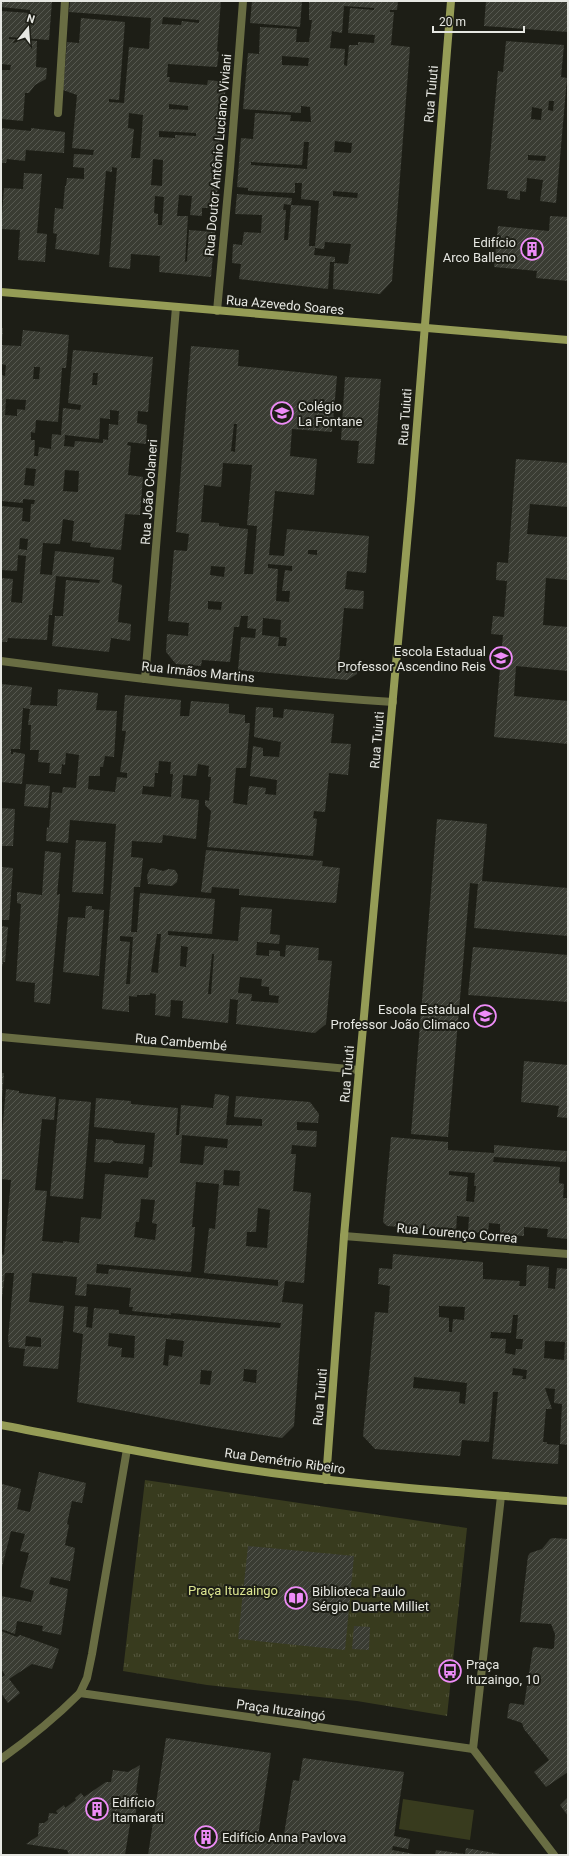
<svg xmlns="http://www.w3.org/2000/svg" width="569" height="1856" font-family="Roboto,sans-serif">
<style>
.park{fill:url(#park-tufts)}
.pitch{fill:#383b1e}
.building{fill:url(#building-hatch);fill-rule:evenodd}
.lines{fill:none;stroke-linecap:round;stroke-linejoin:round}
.street{stroke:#696d43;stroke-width:8}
.secondary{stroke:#959c56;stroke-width:8}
.labels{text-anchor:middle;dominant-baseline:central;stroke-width:4;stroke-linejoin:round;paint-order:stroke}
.street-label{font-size:13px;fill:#e6e7e2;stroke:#1d1e16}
.poi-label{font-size:13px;fill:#e6e7e2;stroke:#1d1e16;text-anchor:start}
.park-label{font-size:13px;fill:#dbe490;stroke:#1d1e16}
</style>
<defs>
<pattern id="park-tufts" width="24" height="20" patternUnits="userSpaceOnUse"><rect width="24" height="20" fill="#383b1e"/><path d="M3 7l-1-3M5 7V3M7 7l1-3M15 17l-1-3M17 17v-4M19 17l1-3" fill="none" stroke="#55573e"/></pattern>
<pattern id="building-hatch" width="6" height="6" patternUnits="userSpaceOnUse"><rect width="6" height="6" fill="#3a3c33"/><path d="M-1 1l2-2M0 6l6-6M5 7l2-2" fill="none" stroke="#565850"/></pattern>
</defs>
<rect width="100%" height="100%" fill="#1d1e16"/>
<path class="park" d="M145 1480 467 1528 447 1716 357 1701 207 1685 123 1671Z"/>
<path class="pitch" d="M403 1799 474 1810 470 1840 399 1829Z"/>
<g class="building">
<path d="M1 1H52L49 40 9 37V39L37 41 36 67 47 68 46 79 35 85 29 93H25L23 121 1 119V70H10L11 65 1 64V11L30 13V10L1 7Z"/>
<path d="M70 1H221L217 51 219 52 217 67 168 64 167 77H170L169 82 207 85 208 80 226 82 216 208H202V216L190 215 192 196 179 195 177 216H188L185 262 187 261 189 230 215 232 211 277 159 272 160 256 131 254 130 269 109 267 117 168 112 167V172L106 171 99 255 55 249 57 234 53 233 55 208 63 209 65 186H66L67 178 84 179V168L73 167 74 154 93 155 94 150 72 148 77 95 63 90 67 42 79 43 81 18 125 22 119 100 109 99V102L124 103 129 47 149 49 151 18 69 12ZM163 17 199 20V23L182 21 181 25 162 24ZM169 104 188 106V110L169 109ZM129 113 143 115 140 158H131L134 129 128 128ZM159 131 196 133V136L175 135V138L159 137ZM153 159 163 160 162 186 151 185ZM155 196 164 197 162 225H158V214L154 213Z"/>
<path d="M252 1H302L300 27 250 23Z"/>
<path d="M309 1H398L397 10H390V12H394L391 45 410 47 392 281 380 294 333 289 334 263 348 264 351 244 325 242 324 249 315 248 314 255 335 257V262H330L328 289 239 279 241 264 232 263 233 244 242 245 244 232 261 233 262 215 235 214 237 194 292 198 291 205 284 204 283 210H286L284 240H288L291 205 311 206 309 246H315L319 201 301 199 302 183H295V193L248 191V188L237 187 241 138 253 139 255 113 291 115 290 121 311 122 310 107 301 106V113L243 109 248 53 259 54 260 27 297 29 296 42H309L312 20H309ZM344 6 374 8V10L350 8 348 33 375 35 374 43 358 42V45H349L347 66 344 65 345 49 330 48 332 31 342 33ZM282 56 309 58 308 66 282 65ZM335 141 352 143 351 153 334 152ZM304 142H309L307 169 251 165V162L302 165ZM333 191 358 193 357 198 333 196Z"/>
<path d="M486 1H568V32L484 26Z"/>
<path d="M506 41 564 45 561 77 567 78 556 203 540 201 543 180 527 178 526 192 520 191V200L507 198 508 191 487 189 498 71 503 72ZM549 101H554L553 111 548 110ZM532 107 542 109 541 120 531 119ZM528 155 546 156 545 161 528 160Z"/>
<path d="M1 128 31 131V128L65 132 64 153 26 150 25 161 7 159 6 163H1Z"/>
<path d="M24 173 42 174 37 233 47 234 45 262 18 260 20 230 1 229 4 188 23 189Z"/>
<path d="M550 216 568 217V281L536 278 537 271 494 267 498 226 549 231Z"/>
<path d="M1 328H3L2 343H1Z"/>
<path d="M23 330 69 335 66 368H62L58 422 36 420 35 433 31 432V440H35L34 456H38L39 447 51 449 52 434 61 435 63 408 80 410 81 405 68 403 73 350 153 357 148 412 138 411 137 423 147 425 146 444 128 442 127 445 131 446 128 475 143 477 140 515 125 514 121 550 90 547 91 543 72 541 74 521 63 519 60 544 43 543 40 574 52 575 55 551 114 557 112 582 122 585 118 622 131 624 130 641 111 638 109 652 52 646 55 616H63L66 580 99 583 100 580 56 576 52 615H49L47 640 8 638 7 642H1V578L13 579 11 602 22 603 26 556 18 555 17 571 1 570V506L23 508 22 521 30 522 31 504H34L35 500 23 499V503L1 501V375L5 376 6 365 1 364V345L21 346ZM34 367H40L39 379H33ZM93 373H98L97 385H92ZM6 399 26 400 25 410 17 409V416L5 415ZM110 410 119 411 118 425 109 424 108 440 103 439V443L75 441 74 447 64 446 65 435 99 439 100 418 110 419ZM26 468 36 469 34 486 24 485ZM65 470 79 471 78 492 63 491ZM20 538 28 539 27 550 19 549Z"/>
<path d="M191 346 239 350 238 366 337 376 332 432 292 429 290 456 317 459 314 495 275 491 269 555 284 556 287 529 369 536 366 573 347 571 345 589 364 591 363 609 344 608 339 662 358 663 357 674 347 680 238 670 241 637 255 638 256 629 247 628 248 616H241L239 627H234L230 662 202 660 201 666 176 664 166 652 167 634 188 636 189 623 168 621 174 550 187 551 189 534 176 532ZM234 424H237L235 452 231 451ZM223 463 252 465 247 525 257 526 253 574H244L248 529 219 526V523L201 522 204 485 221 487ZM308 550H317V555L308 554ZM268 564 292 566V571L285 570 282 591H290L289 602 276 601 278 569 268 568ZM211 566 225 567 224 577 210 575ZM208 601 222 602 221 610 208 609ZM263 618 281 620 280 637 287 638 286 646H278L279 637 262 635Z"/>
<path d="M345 377 381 379 374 464 357 463 359 441 341 440Z"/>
<path d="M516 459 568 463V507L530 504 527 534 568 537V580L546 578 543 625 568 627V671L516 666 514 696 568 701V744L494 737 503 635 491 634 493 616 504 617 507 581 496 580 497 562 508 563Z"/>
<path d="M1 684 32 687 30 705 57 706 58 689 98 693 96 710 117 711 114 757 105 756 103 767H100V776H89L88 789 115 792 117 777 127 778V773L120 772 126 731H122L125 695 181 700 180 716H189L191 701 229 704V713L245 715V723H250L246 768H236L233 803 247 805 249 786 266 788 265 794 276 795 277 780 250 776 253 746 263 748V756L279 757 281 742 254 737 256 707 273 708V717L283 718 284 709 334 714 331 743 351 744 348 775 329 773 325 812 314 811 313 818 317 819 313 856 207 847 211 811 205 805V800L209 801 211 777H208L209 766 198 764 196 776 183 775 181 798 199 800 196 839 163 835 162 843 132 841 131 857 143 858 140 887H134L131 932H137L140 893 215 899 212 934 168 931V935L238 941 241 907 272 909 270 934 280 935 279 944 257 942 256 955 269 956V950L280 951V956L285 957 286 945 319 948 318 960 332 961 326 1024 315 1033 236 1024 238 1000 230 999 228 1023 182 1018 183 1001 171 1000 170 1017 155 1015 156 994 150 993V995H137V997L129 996V1012L102 1009 116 824 70 820 68 843 46 841 47 827 49 828 52 792 62 793 63 787 76 788 79 755 66 753 65 765 62 764 61 774 49 773 50 763 38 762 39 750H30L31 725H28L30 709 23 708 20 749H11V754H13V752L25 754 22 784 1 782ZM159 761 171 762 170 774H173L171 797 142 794 143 786 154 787 155 773H158ZM157 934H161L158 973 151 972ZM120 936 133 937 130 984H126L130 942 120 941ZM181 946 188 947 186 967 180 966ZM212 954H214L211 994H208ZM240 977 262 979 261 986 269 987V995L279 996 278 1003 251 1001 252 994 238 993Z"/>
<path d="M26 784 50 786 48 808 24 806Z"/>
<path d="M1 808 15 809 13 846H1Z"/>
<path d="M437 819 487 824 482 881 568 888V936L474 928 478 884 470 883 448 1137 411 1134Z"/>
<path d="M76 840 106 842 103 894 72 892Z"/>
<path d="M206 850 323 861 322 866 340 868 336 903 239 895V889L212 887 211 893 201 892Z"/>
<path d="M45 851 61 853 57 895 60 894 50 1004 34 1002 35 983 16 981 21 904 17 903V892L42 895Z"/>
<path d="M1 867 13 868 9 920H1Z"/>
<path d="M153 868 163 871 169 869 175 870 178 875 177 882 172 886 148 884 147 875 150 869Z"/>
<path d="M86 906H92V909L104 910 99 976 63 972 68 917 85 918Z"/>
<path d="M1 926 8 927 5 962H3L2 967Z"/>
<path d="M473 947 568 955V1002L468 995Z"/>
<path d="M524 1061 568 1065V1118L557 1117 559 1106 521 1102Z"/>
<path d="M1 1073H4L2 1098H1Z"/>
<path d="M6 1089 19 1091V1093L56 1097 54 1120 42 1119 35 1190 47 1191 42 1241 63 1243V1241L79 1243 81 1217 101 1219 105 1174 148 1178 149 1167H152L155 1133 94 1127 96 1098 131 1101V1104L178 1108 176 1135H179L181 1105 213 1108 215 1094 229 1096 226 1125 262 1126V1119L234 1117 236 1096 310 1102 319 1114 318 1123 297 1122V1130L317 1131 316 1147 292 1145 291 1154H296L293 1191 311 1193 304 1283 285 1281 282 1302 303 1304 294 1426 282 1438 205 1426 77 1402 83 1334 73 1332 75 1306 88 1307 86 1327 92 1328 94 1308 119 1310V1314L280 1328 281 1323 171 1313V1315L132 1311 133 1307H129L131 1288 87 1284 86 1296 75 1295 77 1277 32 1273 29 1302 64 1306 58 1369 23 1366 25 1349 9 1347 8 1339 14 1273H5L1 1306V1254L4 1255 11 1180 1 1179V1144ZM182 1135 228 1139 227 1148 205 1146 203 1165 180 1163ZM224 1170 240 1171 239 1186 223 1185ZM196 1182 219 1184 215 1229 209 1228 204 1273 278 1280V1286L109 1269 108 1274 96 1273 97 1264 191 1272 195 1227H192ZM141 1199 155 1200 152 1223 157 1224 155 1240 134 1237 136 1222H139ZM258 1208 270 1210 267 1248 246 1246 247 1232H256ZM109 1333 135 1336 134 1358 121 1357 122 1348 108 1346ZM26 1336 41 1338V1347L25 1346ZM166 1339 184 1341 182 1357 169 1355 168 1366 163 1365ZM244 1369 257 1370 256 1383 243 1381ZM201 1370 212 1371 210 1385 200 1384Z"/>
<path d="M59 1099 91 1102 83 1199 50 1196Z"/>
<path d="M391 1137 448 1142V1150L494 1153V1145L567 1151 566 1162 494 1157 493 1162 560 1167 559 1183 564 1184 563 1198H568V1239L547 1237 548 1229 524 1227V1236L500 1234V1224L489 1223 488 1233 468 1232 469 1217 457 1216 456 1231 387 1226 383 1222ZM449 1171 475 1173 474 1186H476L474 1202 466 1201 468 1177 449 1175Z"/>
<path d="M96 1139 112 1140 115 1143 145 1145 143 1164 113 1161 110 1163 94 1162Z"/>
<path d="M393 1254 483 1262V1279L520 1281 519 1286H526L527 1265 549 1267 548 1288 555 1289 557 1268 568 1269V1445L560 1444 562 1404 554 1403 555 1389 545 1388 552 1409H546L543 1442H547V1444L559 1445 558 1464 492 1459 498 1392H493L489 1442 462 1440 460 1456 375 1449 363 1436 375 1312 388 1313 390 1286 378 1284 379 1268 392 1269ZM439 1306 465 1307 464 1320 453 1319 452 1332H449V1318L439 1317ZM513 1315H518L516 1339H523L522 1349H516L515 1355 505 1353 506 1339 490 1338 491 1332 511 1333ZM545 1341 565 1342 564 1360 544 1358ZM513 1368 527 1370 526 1379H522L523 1376 512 1375ZM414 1377 467 1383 465 1404 459 1403 460 1392 413 1388Z"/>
<path d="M39 1472 86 1483 82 1503 72 1501 67 1524 69 1525 65 1545 75 1548 70 1581 51 1577 49 1584 68 1589 61 1635 42 1631 43 1626 17 1621 15 1634 1 1629V1596L31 1602 34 1591 20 1587 29 1553 20 1551 25 1534 11 1531 1 1571V1486L2 1484 21 1489 17 1509 30 1512Z"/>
<path d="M553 1538 568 1539V1772L546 1787 534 1772 549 1760 524 1729 522 1723 507 1718 509 1705 511 1703 524 1705 533 1648 535 1647 552 1649 554 1648 555 1634 551 1624 520 1622 528 1556 530 1553 542 1549 550 1539Z"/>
<path d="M248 1546 354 1556 345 1650 238 1639Z"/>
<path d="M354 1626 370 1627 369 1650 352 1649Z"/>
<path d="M1 1631 17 1637 20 1635 59 1649 52 1669 32 1664 9 1679 20 1693 8 1703 1 1693V1678L5 1675 1 1669Z"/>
<path d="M166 1738 271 1753 258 1836 283 1840 293 1780 299 1781 303 1758 404 1772 394 1836 410 1839 408 1849 393 1846 392 1850 420 1855H148Z"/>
<path d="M140 1765 136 1792 138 1794 135 1820 130 1824 125 1855H69L67 1850 26 1844 38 1836 39 1823H44L48 1820 49 1813 58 1814 56 1811 64 1805 65 1808 76 1800 75 1798 81 1793 84 1797 106 1782H111L113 1770 128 1772Z"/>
<path d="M568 1797V1816L560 1805Z"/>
<path d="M466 1848 500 1854V1855H435L436 1850 465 1854Z"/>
</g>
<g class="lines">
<g class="street">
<path d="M58 113 65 1"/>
<path d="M217 311 230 169 243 1"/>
<path d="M1 661C131 678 262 694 393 702"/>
<path d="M145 679 176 307"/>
<path d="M1 1037 359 1070"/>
<path d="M344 1236 568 1254"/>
<path d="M127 1449 92 1654 87 1678 80 1693 473 1749 501 1496"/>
<path d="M473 1749 554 1855"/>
<path d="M1 1759C29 1739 56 1717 80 1693"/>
</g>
<g class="secondary">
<path d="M1 292 568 340"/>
<path d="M1 1425C91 1442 181 1461 272 1473 370 1486 469 1493 568 1501"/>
<path d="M326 1480 344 1236 411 499 451 1"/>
</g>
</g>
<defs>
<g id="building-ring" transform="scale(1.15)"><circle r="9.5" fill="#1d1e16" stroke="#ee8cf8" stroke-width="1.5"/><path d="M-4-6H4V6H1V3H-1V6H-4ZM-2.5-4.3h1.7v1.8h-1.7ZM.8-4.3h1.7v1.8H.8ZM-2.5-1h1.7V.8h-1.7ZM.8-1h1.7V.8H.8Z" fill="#ee8cf8"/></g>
<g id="school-ring" transform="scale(1.15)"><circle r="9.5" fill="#1d1e16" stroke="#ee8cf8" stroke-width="1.5"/><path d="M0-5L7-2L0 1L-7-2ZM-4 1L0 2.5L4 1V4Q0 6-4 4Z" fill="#ee8cf8"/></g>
<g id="library-ring" transform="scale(1.15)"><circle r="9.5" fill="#1d1e16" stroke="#ee8cf8" stroke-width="1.5"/><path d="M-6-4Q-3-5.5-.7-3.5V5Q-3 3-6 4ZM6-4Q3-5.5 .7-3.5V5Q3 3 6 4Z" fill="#ee8cf8"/></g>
<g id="bus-ring" transform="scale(1.15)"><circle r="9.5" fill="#1d1e16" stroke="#ee8cf8" stroke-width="1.5"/><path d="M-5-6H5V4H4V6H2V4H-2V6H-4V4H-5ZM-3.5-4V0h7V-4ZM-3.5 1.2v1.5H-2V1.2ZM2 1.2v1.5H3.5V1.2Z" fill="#ee8cf8"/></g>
</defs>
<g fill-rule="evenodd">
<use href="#building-ring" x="532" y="249"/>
<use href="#school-ring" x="282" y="413"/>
<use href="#school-ring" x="501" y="658"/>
<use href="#school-ring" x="485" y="1016"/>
<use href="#library-ring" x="296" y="1598"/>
<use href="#bus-ring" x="450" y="1671"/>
<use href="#building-ring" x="97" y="1809"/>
<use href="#building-ring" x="206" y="1837"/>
</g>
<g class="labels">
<g class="street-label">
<text transform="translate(431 94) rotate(-85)">Rua Tuiuti</text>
<text transform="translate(218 155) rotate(-85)">Rua Doutor Antônio Luciano Viviani</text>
<text transform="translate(285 305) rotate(5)">Rua Azevedo Soares</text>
<text transform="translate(405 417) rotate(-86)">Rua Tuiuti</text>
<text transform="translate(149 492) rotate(-86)">Rua João Colaneri</text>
<text transform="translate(198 672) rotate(6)">Rua Irmãos Martins</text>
<text transform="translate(377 740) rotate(-85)">Rua Tuiuti</text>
<text transform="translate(181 1042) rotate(5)">Rua Cambembé</text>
<text transform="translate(347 1074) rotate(-85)">Rua Tuiuti</text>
<text transform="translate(457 1233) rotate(5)">Rua Lourenço Correa</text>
<text transform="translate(320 1397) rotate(-85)">Rua Tuiuti</text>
<text transform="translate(285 1461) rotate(8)">Rua Demétrio Ribeiro</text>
<text transform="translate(281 1710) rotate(8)">Praça Ituzaingó</text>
</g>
<g class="poi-label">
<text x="516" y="242" text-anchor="end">Edifício<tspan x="516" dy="15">Arco Balleno</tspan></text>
<text x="298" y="406">Colégio<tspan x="298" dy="15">La Fontane</tspan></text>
<text x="486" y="651" text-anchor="end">Escola Estadual<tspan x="486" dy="15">Professor Ascendino Reis</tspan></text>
<text x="470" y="1009" text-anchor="end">Escola Estadual<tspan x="470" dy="15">Professor João Climaco</tspan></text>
<text x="312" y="1591">Biblioteca Paulo<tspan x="312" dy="15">Sérgio Duarte Milliet</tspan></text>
<text x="466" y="1664">Praça<tspan x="466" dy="15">Ituzaingo, 10</tspan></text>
<text x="112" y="1802">Edifício<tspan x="112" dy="15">Itamarati</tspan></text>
<text x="222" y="1837">Edifício Anna Pavlova</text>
</g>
<g class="park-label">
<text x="233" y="1590">Praça Ituzaingo</text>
</g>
</g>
<rect width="569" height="1856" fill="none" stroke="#e6e7e2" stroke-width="4"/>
<g transform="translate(28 28) rotate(17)" stroke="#1d1e16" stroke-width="3" paint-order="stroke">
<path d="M0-3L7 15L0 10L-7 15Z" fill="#e6e7e2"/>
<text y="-6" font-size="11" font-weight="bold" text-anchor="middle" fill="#e6e7e2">N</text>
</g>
<path d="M433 26v6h91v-6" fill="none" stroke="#e6e7e2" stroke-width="2"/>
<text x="439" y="26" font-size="12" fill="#e6e7e2" stroke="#1d1e16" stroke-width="3" paint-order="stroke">20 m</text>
</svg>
